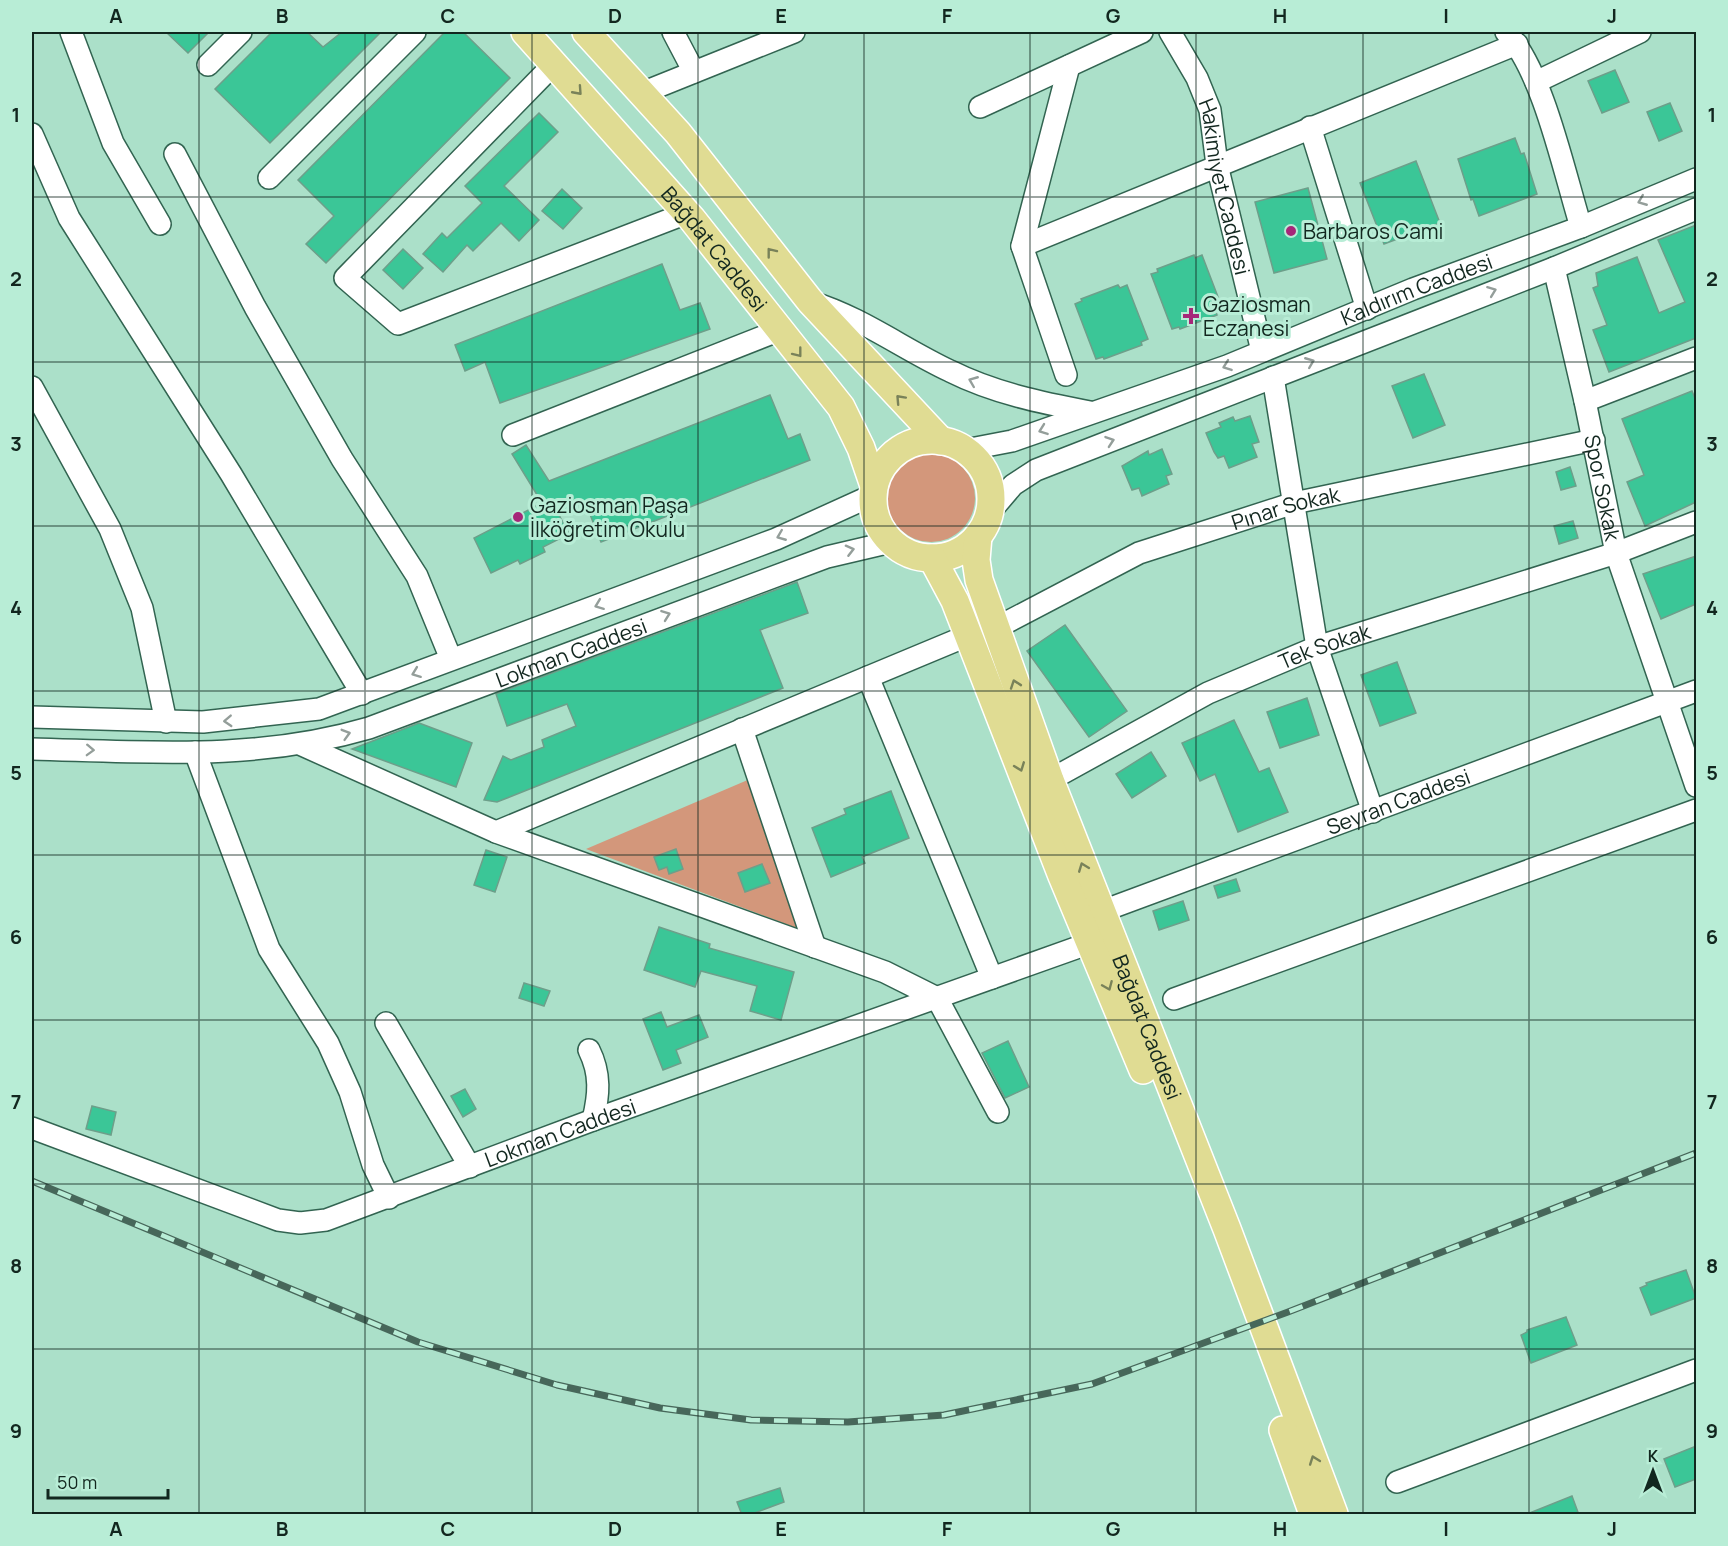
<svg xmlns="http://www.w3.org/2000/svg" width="1728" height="1546" font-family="Manrope,sans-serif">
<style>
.green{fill:#d3977b}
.building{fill:#3bc697;stroke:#6d9f8a;stroke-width:1.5}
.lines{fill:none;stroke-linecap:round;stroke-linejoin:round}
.minor-casing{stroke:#326451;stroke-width:24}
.major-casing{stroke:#fff;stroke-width:30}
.minor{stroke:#fff;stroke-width:21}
.major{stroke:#e0dc93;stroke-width:27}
.rail-casing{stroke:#47675a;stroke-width:7}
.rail{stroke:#b8edd6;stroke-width:4.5;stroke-dasharray:14;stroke-linecap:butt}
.oneway{stroke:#798259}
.oneway2{stroke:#949e9a}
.grid{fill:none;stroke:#12271f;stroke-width:1.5;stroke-opacity:0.55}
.poi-dot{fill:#a62779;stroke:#b8edd6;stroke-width:2}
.labels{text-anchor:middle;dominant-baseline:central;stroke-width:6;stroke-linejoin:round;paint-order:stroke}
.street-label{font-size:21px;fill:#12271f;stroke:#b8edd6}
.poi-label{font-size:21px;fill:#12271f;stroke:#b8edd6;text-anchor:start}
.neatline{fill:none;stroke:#12271f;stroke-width:2}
.grid-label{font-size:20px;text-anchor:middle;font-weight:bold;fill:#12271f}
</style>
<rect width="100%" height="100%" fill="#abe0c9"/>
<g class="green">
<circle cx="931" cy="498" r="44"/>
<path d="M750 779 810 933 586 849Z"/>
</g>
<g class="building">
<path d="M166 32H209L188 53Z"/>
<path d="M272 32H307L323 47 342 32H381L270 143 215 89Z"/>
<path d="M445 32H463L510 78 326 263 306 244 334 216 298 180Z"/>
<path d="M1615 70 1629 102 1602 113 1588 81Z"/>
<path d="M1670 103 1682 131 1659 141 1647 112Z"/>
<path d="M539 113 558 132 504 186 539 220 519 241 501 223 473 251 467 245 443 272 423 254 442 233 447 238 482 203 465 186Z"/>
<path d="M1515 138 1521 154 1524 153 1537 194 1479 216 1473 199 1471 200 1458 159Z"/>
<path d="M1416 161 1440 223 1384 244 1360 183Z"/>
<path d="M1308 188 1327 259 1274 273 1255 202Z"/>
<path d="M562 189 582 208 563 229 542 211Z"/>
<path d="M1696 225V338L1609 372 1593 330 1607 325 1593 288 1598 286 1596 273 1637 257 1659 313 1685 302 1658 240Z"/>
<path d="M403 249 423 268 403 289 383 270Z"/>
<path d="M1194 255 1195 258 1202 255 1223 310 1216 312 1217 315 1180 329 1179 327 1172 329 1151 274 1158 272 1157 269Z"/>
<path d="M662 264 680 310 700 303 710 329 500 403 485 362 465 371 455 345Z"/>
<path d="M1118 285 1120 288 1127 285 1148 339 1141 342 1142 345 1104 359 1103 357 1096 359 1075 304 1082 301 1081 299Z"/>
<path d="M1424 374 1445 425 1413 438 1392 386Z"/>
<path d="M1692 391 1696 401V502L1645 526 1627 482 1644 475 1622 419Z"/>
<path d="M770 395 788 439 800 434 810 460 601 542 585 502 558 513 569 534 543 547 545 552 520 564 518 560 491 573 474 538 542 503 512 454 526 445 549 481Z"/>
<path d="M1250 416 1259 442 1252 444 1257 457 1229 468 1224 456 1218 458 1214 452 1206 433 1221 427 1219 423 1233 417 1235 421Z"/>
<path d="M1162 449 1172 474 1166 476 1169 484 1142 496 1139 488 1132 490 1122 466 1148 451 1149 455Z"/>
<path d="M1570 467 1576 486 1561 490 1556 472Z"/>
<path d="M1573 521 1578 538 1559 544 1554 526Z"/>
<path d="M1696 556V604L1661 619 1643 574Z"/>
<path d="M797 582 808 613 760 630 783 688 497 802 484 800 503 756 511 760 544 747 542 740 576 726 567 704 507 726 496 694Z"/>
<path d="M1065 625 1127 711 1089 737 1027 651Z"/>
<path d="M1397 662 1416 713 1380 726 1361 675Z"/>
<path d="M1307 698 1319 735 1280 748 1267 712Z"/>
<path d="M1234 720 1259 772 1269 768 1288 812 1238 832 1215 774 1200 781 1182 743Z"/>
<path d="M419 723 472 743 456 787 352 749Z"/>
<path d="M1151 752 1166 776 1132 798 1116 774Z"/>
<path d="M891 791 909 838 862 857 865 863 831 877 812 828 846 814 844 809Z"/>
<path d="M676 849 683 869 669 874 667 867 659 870 654 857Z"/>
<path d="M486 850 507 857 495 892 474 885Z"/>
<path d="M762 864 770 883 745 892 738 873Z"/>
<path d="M1236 879 1240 891 1218 898 1214 886Z"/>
<path d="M1183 901 1189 920 1159 930 1153 911Z"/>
<path d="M659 927 710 944 709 948 794 972 781 1020 750 1011 757 986 701 971 695 987 644 970Z"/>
<path d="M524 983 550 991 544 1006 519 998Z"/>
<path d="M661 1012 667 1027 699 1015 708 1037 676 1050 681 1063 663 1070 643 1019Z"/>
<path d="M1008 1041 1029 1087 1005 1098 982 1053Z"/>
<path d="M465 1089 476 1109 463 1117 451 1096Z"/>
<path d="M92 1106 116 1112 111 1135 86 1129Z"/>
<path d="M1686 1270 1696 1298 1651 1315 1640 1288 1647 1285 1646 1283Z"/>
<path d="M1566 1317 1577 1345 1531 1363 1521 1335 1527 1332V1330Z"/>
<path d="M1696 1446V1479L1675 1487 1664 1459Z"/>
<path d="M780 1488 784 1502 749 1515H742L737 1502Z"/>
<path d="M1572 1496 1579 1515H1527V1514Z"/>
</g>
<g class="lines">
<g class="minor-casing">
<g id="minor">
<path d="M71 32 113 143 160 224"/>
<path d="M673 32 694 72"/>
<path id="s1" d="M1170 32 1197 78 1210 110 1217 165 1262 351"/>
<path d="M1506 32C1543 71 1564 172 1581 227"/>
<path d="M554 64 345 278 398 324 687 213"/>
<path d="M208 65 241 32"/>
<path d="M1536 82 1640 32"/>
<path d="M642 93 794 32"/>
<path d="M980 107 1142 32"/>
<path d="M1310 127 1367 309"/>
<path d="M32 134 69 218 231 474 362 694"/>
<path d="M175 154 255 307 342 459 417 576 451 659"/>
<path d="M269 178 415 32"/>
<path d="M1022 246 1069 66"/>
<path id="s2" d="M1554 268 1585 401 1616 553 1696 786"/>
<path d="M811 302C861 317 903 349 950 371 994 393 1042 403 1090 412"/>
<path d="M1066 375 1022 246 1517 44"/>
<path d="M1273 377 1317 647 1373 812"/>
<path d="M32 387 110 529 142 608 166 722"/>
<path d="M1585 401 1696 358"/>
<path d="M513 435 780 330"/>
<path id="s3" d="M965 450 1012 441 1227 366 1413 289 1581 227 1696 179"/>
<path d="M990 512 1013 485 1036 470 1554 268 1696 209"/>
<path id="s4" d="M996 628 1139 553 1294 503 1594 440"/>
<path d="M868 677 992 978"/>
<path d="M32 717 203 722 319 709 776 539 873 495"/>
<path d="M742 729 815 947"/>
<path d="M302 745 496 832 885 972 937 998 998 1112"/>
<path id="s5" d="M32 749C147 752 257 761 369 728L827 557 891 542"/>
<path d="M195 752 269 949 328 1043 350 1092 373 1165 389 1198"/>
<path id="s6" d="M1050 780 1208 693 1317 647 1616 553 1696 522"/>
<path d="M496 832 969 635"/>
<path id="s7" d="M1100 912 1696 691"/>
<path d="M1174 999 1696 810"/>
<path d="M386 1023 470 1167"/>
<path d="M589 1050C601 1074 599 1095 593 1120"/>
<path id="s8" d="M32 1128 278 1220 300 1223 326 1220 593 1120 1090 943"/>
<path d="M1397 1482 1696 1370"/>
</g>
</g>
<g class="major-casing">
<g id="major">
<path id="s9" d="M525 32 692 219 841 407 861 448 874 486"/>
<path d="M586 32 678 133 810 301 941 441"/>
<circle cx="932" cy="499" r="59"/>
<path id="s10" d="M978 536 976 560 979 580 1050 780 1227 1229 1334 1514"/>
<path d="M932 558 955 601 1062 876 1143 1070"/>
<path d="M1283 1430 1313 1514"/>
</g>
</g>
<use href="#minor" class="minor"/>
<use href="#major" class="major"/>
<g class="rail-casing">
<path id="rail" d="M32 1181 418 1342 557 1385 660 1408 751 1420 848 1422 944 1415 1092 1384 1288 1312 1696 1153"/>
</g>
<use href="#rail" class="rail"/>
</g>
<defs><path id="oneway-chevron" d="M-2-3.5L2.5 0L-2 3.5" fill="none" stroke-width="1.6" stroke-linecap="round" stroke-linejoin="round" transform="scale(1.5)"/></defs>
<g class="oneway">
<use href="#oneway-chevron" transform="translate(578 91) rotate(48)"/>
<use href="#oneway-chevron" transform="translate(771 252) rotate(-128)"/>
<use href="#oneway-chevron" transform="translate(798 353) rotate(52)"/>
<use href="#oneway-chevron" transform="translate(900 399) rotate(-133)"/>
<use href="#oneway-chevron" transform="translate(1015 684) rotate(-109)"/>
<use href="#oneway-chevron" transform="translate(1020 767) rotate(69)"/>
<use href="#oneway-chevron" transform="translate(1083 867) rotate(-111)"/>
<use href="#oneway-chevron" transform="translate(1108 986) rotate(67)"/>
<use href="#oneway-chevron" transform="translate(1314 1460) rotate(-110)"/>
</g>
<g class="oneway2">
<use href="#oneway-chevron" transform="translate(1642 201) rotate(158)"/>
<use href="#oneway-chevron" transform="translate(1492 291) rotate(-21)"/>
<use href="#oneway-chevron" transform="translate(1310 362) rotate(-22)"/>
<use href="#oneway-chevron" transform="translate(1227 366) rotate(160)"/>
<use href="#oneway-chevron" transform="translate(973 381) rotate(-158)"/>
<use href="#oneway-chevron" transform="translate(1043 430) rotate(160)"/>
<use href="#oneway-chevron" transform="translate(1110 441) rotate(-19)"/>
<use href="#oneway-chevron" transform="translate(781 536) rotate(158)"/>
<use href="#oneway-chevron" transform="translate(850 550) rotate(-14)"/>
<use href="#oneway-chevron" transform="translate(599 605) rotate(159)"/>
<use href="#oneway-chevron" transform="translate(666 615) rotate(-20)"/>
<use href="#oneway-chevron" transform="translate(416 673) rotate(159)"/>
<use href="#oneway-chevron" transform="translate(228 721) rotate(177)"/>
<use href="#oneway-chevron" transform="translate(346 734) rotate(-16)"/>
<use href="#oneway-chevron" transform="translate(90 750) rotate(2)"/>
</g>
<path class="grid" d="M199 32V1514M365 32V1514M532 32V1514M698 32V1514M864 32V1514M1030 32V1514M1196 32V1514M1363 32V1514M1529 32V1514M32 197H1696M32 362H1696M32 526H1696M32 691H1696M32 855H1696M32 1020H1696M32 1184H1696M32 1349H1696"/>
<g class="poi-dot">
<circle cx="1291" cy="231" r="6"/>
<path d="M1188 307h6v6h6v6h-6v6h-6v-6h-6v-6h6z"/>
<circle cx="518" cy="517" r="6"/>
</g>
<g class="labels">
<g class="street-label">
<text stroke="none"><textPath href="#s1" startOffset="166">Hakimiyet Caddesi</textPath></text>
<text stroke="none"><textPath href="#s9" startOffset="288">Bağdat Caddesi</textPath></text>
<text stroke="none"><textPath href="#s3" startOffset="480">Kaldırım Caddesi</textPath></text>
<text stroke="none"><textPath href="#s2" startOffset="225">Spor Sokak</textPath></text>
<text stroke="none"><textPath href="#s4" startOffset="315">Pınar Sokak</textPath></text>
<text stroke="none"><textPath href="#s6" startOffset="306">Tek Sokak</textPath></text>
<text stroke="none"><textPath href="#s5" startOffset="555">Lokman Caddesi</textPath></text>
<text stroke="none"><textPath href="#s7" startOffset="318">Seyran Caddesi</textPath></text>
<text stroke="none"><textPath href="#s10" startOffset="522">Bağdat Caddesi</textPath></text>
<text stroke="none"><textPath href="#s8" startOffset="561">Lokman Caddesi</textPath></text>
</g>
<g class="poi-label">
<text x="1303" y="231">Barbaros Cami</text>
<text x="1203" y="304">Gaziosman<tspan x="1203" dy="24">Eczanesi</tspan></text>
<text x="530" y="505">Gaziosman Paşa<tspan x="530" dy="24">İlköğretim Okulu</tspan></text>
</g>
</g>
<rect width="1728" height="1546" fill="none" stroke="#b8edd6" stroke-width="66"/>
<g transform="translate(1653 1471)" stroke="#b8edd6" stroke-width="4.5" paint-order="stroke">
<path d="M0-4.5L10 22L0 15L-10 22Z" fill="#12271f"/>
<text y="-9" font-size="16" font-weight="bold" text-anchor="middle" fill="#12271f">K</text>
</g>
<path d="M48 1489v9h120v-9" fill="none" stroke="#12271f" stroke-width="3"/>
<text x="57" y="1489" font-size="18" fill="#12271f" stroke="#b8edd6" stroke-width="4.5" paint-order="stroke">50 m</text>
<rect x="33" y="33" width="1662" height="1480" class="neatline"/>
<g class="grid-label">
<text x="116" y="23">A</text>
<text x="282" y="23">B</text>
<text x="448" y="23">C</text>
<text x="615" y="23">D</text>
<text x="781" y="23">E</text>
<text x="947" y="23">F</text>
<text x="1113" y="23">G</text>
<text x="1280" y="23">H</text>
<text x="1446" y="23">I</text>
<text x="1612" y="23">J</text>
<text x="16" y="122">1</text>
<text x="1712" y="122">1</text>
<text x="16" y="286">2</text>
<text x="1712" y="286">2</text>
<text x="16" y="451">3</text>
<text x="1712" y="451">3</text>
<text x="16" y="615">4</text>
<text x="1712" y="615">4</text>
<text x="16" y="780">5</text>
<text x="1712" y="780">5</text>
<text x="16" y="944">6</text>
<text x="1712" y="944">6</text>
<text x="16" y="1109">7</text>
<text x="1712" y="1109">7</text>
<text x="16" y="1273">8</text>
<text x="1712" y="1273">8</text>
<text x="16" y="1438">9</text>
<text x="1712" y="1438">9</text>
<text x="116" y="1536">A</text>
<text x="282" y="1536">B</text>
<text x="448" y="1536">C</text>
<text x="615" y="1536">D</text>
<text x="781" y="1536">E</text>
<text x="947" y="1536">F</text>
<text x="1113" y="1536">G</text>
<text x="1280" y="1536">H</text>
<text x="1446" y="1536">I</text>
<text x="1612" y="1536">J</text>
</g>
</svg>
